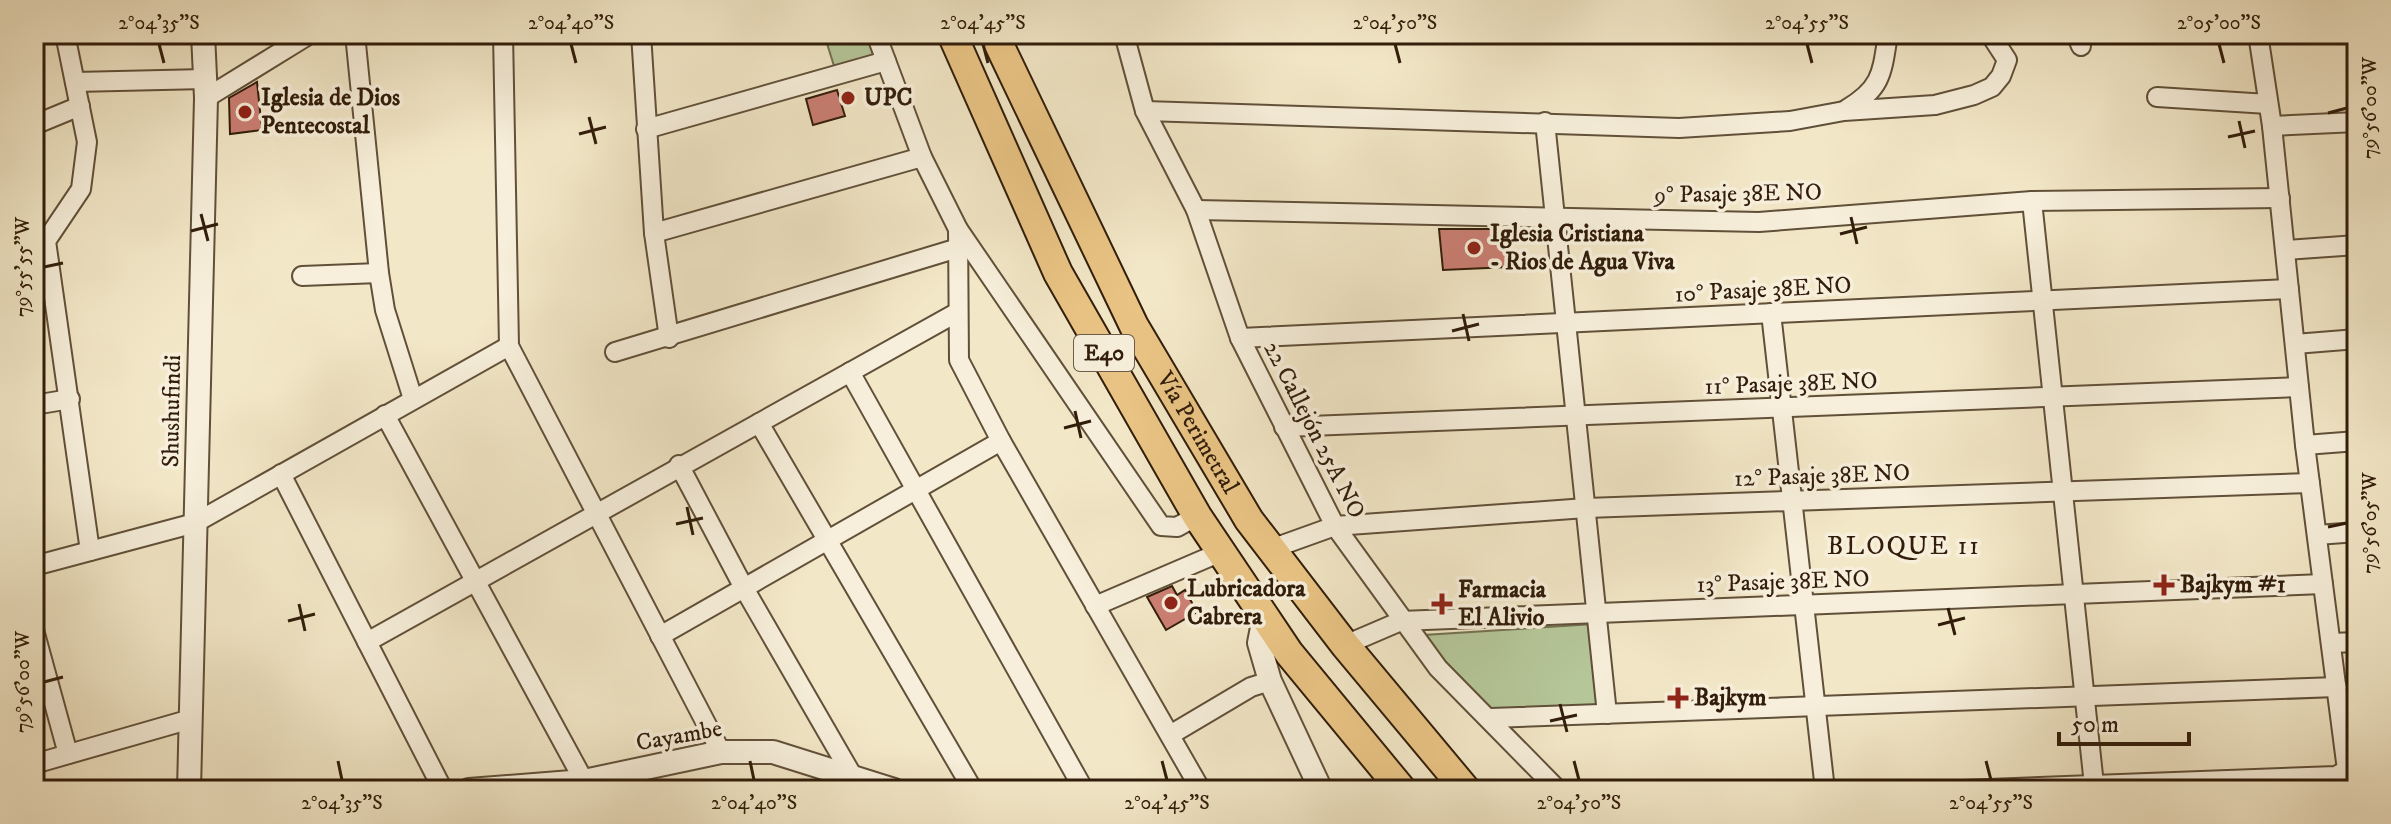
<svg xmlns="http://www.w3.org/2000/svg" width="2391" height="824" font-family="'IM FELL DW Pica',serif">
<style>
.green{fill:#b5c799;stroke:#737252;stroke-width:2}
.building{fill:#cb7f73;stroke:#311d0a;stroke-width:2}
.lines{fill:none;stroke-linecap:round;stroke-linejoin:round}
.minor-casing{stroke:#615039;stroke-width:22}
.tertiary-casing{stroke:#615039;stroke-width:26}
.trunk-casing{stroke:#311d0a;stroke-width:32}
.minor{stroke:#f7efdb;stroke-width:18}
.tertiary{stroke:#f7efdb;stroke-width:22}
.trunk{stroke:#e9c484;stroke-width:28}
.ticks{fill:none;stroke:#311d0a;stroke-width:3}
.poi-dot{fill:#8f2418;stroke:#f7efdb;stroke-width:3}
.labels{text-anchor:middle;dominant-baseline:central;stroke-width:7;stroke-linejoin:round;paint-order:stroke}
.shield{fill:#f7efdb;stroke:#6c5c49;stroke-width:2}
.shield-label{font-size:22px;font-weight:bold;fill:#311d0a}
.poi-label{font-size:24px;font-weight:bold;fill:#311d0a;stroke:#f7efdb;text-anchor:start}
.street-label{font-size:24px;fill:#311d0a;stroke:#f7efdb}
.neighbourhood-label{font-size:26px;letter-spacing:2px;fill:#311d0a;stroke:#f7efdb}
.neatline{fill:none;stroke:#311d0a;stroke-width:3}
.ticks-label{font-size:20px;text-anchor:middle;fill:#311d0a}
</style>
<rect width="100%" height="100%" fill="#f2e7c7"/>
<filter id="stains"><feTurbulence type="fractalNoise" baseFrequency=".0025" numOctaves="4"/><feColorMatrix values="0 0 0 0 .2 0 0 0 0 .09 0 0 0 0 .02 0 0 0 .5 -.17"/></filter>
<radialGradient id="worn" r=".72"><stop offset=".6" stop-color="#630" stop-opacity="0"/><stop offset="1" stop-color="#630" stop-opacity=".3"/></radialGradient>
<g class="green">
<path d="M824 34H866L875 60 835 69Z"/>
<path d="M1594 624 1602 706 1493 713 1426 641 1424 635Z"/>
</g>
<g class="building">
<path d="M257 82 262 130 230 134 229 98Z"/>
<path d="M837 90 845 116 813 125 806 99Z"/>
<path d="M1439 229H1505L1509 267 1443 270Z"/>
<path d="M1172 586 1177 595 1185 590 1197 612 1166 630 1147 597Z"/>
</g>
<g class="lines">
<g class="minor-casing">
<g id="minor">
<path d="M65 34 87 142 81 189 46 241 90 551"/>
<path d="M355 34 379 273 385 310 413 399"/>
<path d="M503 34 509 346 721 752"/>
<path d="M641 34 654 233 669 338"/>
<path d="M876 34 922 157 958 229 1161 526 1177 527 1197 516"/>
<path d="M1124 34 1145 111 1196 210 1240 338 1335 526 1438 668 1558 790"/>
<path d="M2076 34 2081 46"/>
<path d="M75 82 205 79"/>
<path d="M2157 97 2268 104"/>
<path d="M206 98 310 34"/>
<path d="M1847 109C1882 88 1882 73 1888 34"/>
<path d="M1145 111 1679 128 1790 121 1844 111 1935 105 1974 95 1992 87 2001 76 2007 60 1990 34"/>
<path d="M1545 122 1607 714"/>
<path d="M34 125 80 106"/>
<path d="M2272 126 2357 122"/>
<path d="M646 129 886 61"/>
<path d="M2032 201 2094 785"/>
<path d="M1196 210 1759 222 2032 201 2280 198"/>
<path d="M958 229 959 360 1001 441 1201 790"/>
<path d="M654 233 922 157"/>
<path d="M2285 250 2357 245"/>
<path d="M302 276 379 273"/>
<path d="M1771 313 1825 790"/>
<path d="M1240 338 2289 289"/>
<path d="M2295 344 2357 339"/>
<path d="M615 352 958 248"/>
<path d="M850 372 1084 790"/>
<path d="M34 405 70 399"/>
<path d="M385 415 584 781"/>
<path d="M759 423 973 790"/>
<path d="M1284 427 2299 387"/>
<path d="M2305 445 2357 441"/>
<path d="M679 465 744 588 852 775"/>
<path d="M281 474 443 790"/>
<path d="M2317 535 2357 532"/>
<path d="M1271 549 1335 526 1586 508 2310 483"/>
<path d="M34 566 195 523 509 346"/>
<path d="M1095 606 1221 552"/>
<path d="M34 630 68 754"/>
<path d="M660 636 1001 441"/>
<path d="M367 642 956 313"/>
<path d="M2331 643 2357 642"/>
<path d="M1345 645 1401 621 2323 584"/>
<path d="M1491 718 2337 687"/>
<path d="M1170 735 1251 687 1270 681"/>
<path d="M34 764 191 719"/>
<path d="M1962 790 2336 776 2347 770 2305 445 2272 126 2258 34"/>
</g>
</g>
<g class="tertiary-casing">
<g id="tertiary">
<path d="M1264 617 1259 643 1270 681 1321 790"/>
<path d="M189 790 206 98 203 34"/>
<path d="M469 790 584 781 721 752H773L894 790"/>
</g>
</g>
<g class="trunk-casing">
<g id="trunk">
<path d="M952 34 1058 273 1197 516 1289 653 1402 790"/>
<path id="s1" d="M994 34 1134 326 1249 520 1345 645 1466 790"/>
</g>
</g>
<use href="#minor" class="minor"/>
<use href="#tertiary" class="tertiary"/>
<use href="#trunk" class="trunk"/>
</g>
<path class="ticks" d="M159 44 164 63M571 44 576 63M983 44 988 63M1395 44 1400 63M1807 44 1812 63M2219 44 2224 63M2328 113 2347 108M589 117 596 144M2239 121 2245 148M579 134 606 127M2228 137 2255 131M201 214 208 241M1851 217 1857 244M191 231 218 224M1840 234 1867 227M44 267 63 263M1463 314 1469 341M1452 331 1479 324M1075 411 1081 438M1064 428 1091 421M687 507 693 535M676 524 703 518M2328 527 2347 523M299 604 305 631M1948 608 1955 635M288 621 315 614M1938 625 1965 618M44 682 63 677M1560 704 1567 732M1550 721 1577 715M338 761 342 780M750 761 754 780M1162 761 1167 780M1574 761 1579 780M1986 761 1991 780"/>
<g class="poi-dot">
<circle cx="848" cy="98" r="8"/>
<circle cx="245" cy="112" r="8"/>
<circle cx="1474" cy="248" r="8"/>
<path d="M2160 573h8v8h8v8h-8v8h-8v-8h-8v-8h8z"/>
<circle cx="1171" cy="603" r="8"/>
<path d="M1438 592h8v8h8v8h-8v8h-8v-8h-8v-8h8z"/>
<path d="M1674 686h8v8h8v8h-8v8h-8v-8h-8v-8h8z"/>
</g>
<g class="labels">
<rect class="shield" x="1074" y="335" width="60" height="36" rx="6"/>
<g class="shield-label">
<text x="1104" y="353">E40</text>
</g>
<g class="poi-label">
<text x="261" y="98">Iglesia de Dios<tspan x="261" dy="28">Pentecostal</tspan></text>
<text x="864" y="98">UPC</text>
<text x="1490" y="234">Iglesia Cristiana<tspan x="1490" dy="28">- Rios de Agua Viva</tspan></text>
<text x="2180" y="585">Bajkym #1</text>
<text x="1187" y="589">Lubricadora<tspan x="1187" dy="28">Cabrera</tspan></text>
<text x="1458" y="590">Farmacia<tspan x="1458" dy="28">El Alivio</tspan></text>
<text x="1694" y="698">Bajkym</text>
</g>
<g class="street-label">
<text transform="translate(1738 194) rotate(-1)">9° Pasaje 38E NO</text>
<text transform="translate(1763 290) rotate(-3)">10° Pasaje 38E NO</text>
<text transform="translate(1791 384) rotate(-2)">11° Pasaje 38E NO</text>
<text transform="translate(172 411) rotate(-89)">Shushufindi</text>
<text transform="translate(1314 430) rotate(63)">22 Callejón 25A NO</text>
<text stroke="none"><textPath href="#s1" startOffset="448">Vía Perimetral</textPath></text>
<text transform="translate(1822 476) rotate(-2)">12° Pasaje 38E NO</text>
<text transform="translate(1783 582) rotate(-2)">13° Pasaje 38E NO</text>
<text transform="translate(679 736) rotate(-10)">Cayambe</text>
</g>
<g class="neighbourhood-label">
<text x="1904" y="546">BLOQUE 11</text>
</g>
</g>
<rect width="2391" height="824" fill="none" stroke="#f2e7c7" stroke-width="88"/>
<path d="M2059 732v12h130v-12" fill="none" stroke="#311d0a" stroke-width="4"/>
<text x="2071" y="732" font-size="24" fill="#311d0a" stroke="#f7efdb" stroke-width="6" paint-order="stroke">50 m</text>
<rect x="44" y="44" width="2303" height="736" class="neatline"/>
<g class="ticks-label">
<text x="159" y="29">2°04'35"S</text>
<text x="571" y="29">2°04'40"S</text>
<text x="983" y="29">2°04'45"S</text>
<text x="1395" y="29">2°04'50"S</text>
<text x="1807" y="29">2°04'55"S</text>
<text x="2219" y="29">2°05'00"S</text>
<text transform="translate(2369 108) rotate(-90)" y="7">79°56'00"W</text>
<text transform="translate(22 267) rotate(-90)" y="7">79°55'55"W</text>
<text transform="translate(2369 523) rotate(-90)" y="7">79°56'05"W</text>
<text transform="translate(22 682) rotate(-90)" y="7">79°56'00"W</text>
<text x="342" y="809">2°04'35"S</text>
<text x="754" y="809">2°04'40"S</text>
<text x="1167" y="809">2°04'45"S</text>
<text x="1579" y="809">2°04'50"S</text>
<text x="1991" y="809">2°04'55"S</text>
</g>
<rect width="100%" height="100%" filter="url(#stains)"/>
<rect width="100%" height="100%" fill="url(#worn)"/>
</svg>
